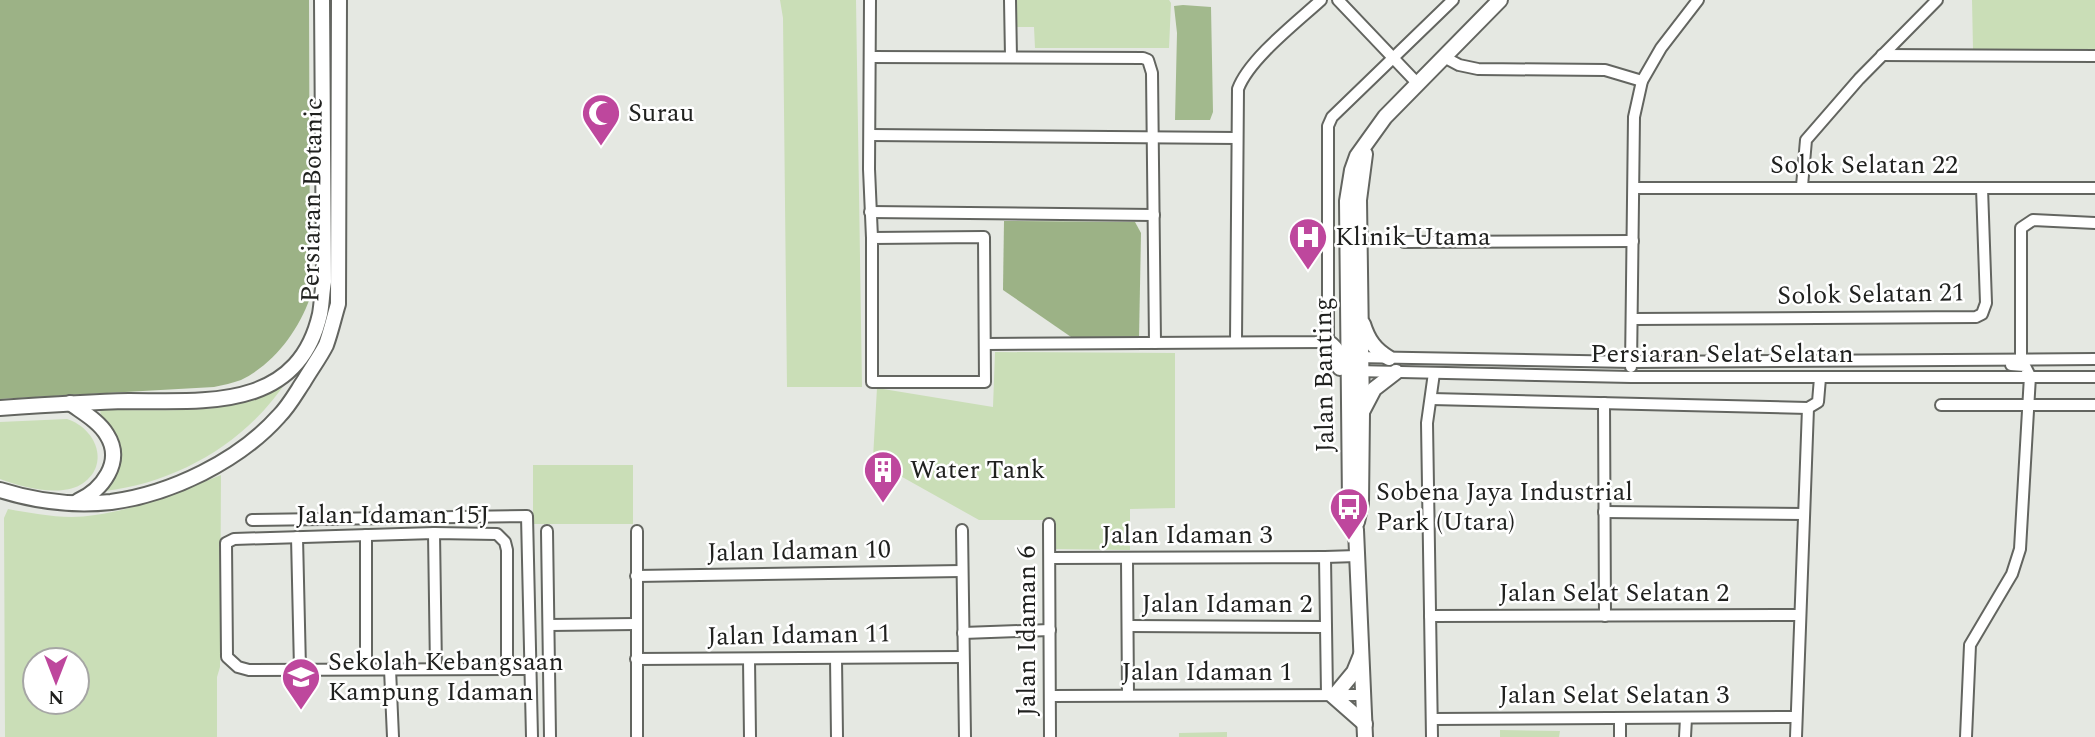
<svg xmlns="http://www.w3.org/2000/svg" width="2095" height="737" font-family="Spectral,serif">
<style>
.green{fill:#cadeb7;fill-rule:evenodd}
.forest{fill:#9cb286}
.water{fill:#a2b98d}
.lines{fill:none;stroke-linecap:round;stroke-linejoin:round}
.street-casing{stroke:#636560;stroke-width:14}
.secondary-casing{stroke:#636560;stroke-width:18}
.street{stroke:#fff;stroke-width:10}
.secondary{stroke:#fff;stroke-width:14}
.labels{text-anchor:middle;dominant-baseline:central;stroke-width:5;stroke-linejoin:round;paint-order:stroke}
.poi-label{font-size:26px;fill:#20211f;stroke:#fff;text-anchor:start}
.street-label{font-size:26px;fill:#20211f;stroke:#fff}
</style>
<rect width="100%" height="100%" fill="#e5e8e2"/>
<g class="green">
<path d="M780 0H856L862 387H787L783 18Z"/>
<path d="M1013 0H1169L1171 3 1169 48H1035L1034 27H1013Z"/>
<path d="M1972 0H2095V50L1973 49Z"/>
<path d="M995 352 1175 353V508L1130 509V550L1055 549 1054 520H979L879 464 873 458 877 388 993 407Z"/>
<path d="M290 376C250 440 180 482 105 491L114 470 111 431 101 416 100 410C145 409 224 416 263 395 273 390 282 383 290 376Z"/>
<path d="M67 419C96 428 112 466 80 485 59 497 21 487 0 479V422Z"/>
<rect x="533" y="465" width="100" height="59"/>
<path d="M221 475 220 667 217 677V737H5L4 518 8 509C36 514 66 520 95 515 138 509 181 491 221 475ZM35 660H77V702H35Z"/>
<path d="M1500 730 1560 731 1559 737H1500Z"/>
<path d="M1227 732V737H1179V733Z"/>
</g>
<g class="forest">
<path d="M0 0H309L310 298C298 331 274 364 241 380 233 383 223 385 214 387L0 399Z"/>
<path d="M1004 221 1135 222 1141 233 1139 339H1074L1003 290Z"/>
</g>
<path class="water" d="M1183 5 1211 7 1213 112 1210 120H1175L1177 33 1174 6Z"/>
<g class="lines">
<g class="street-casing">
<g id="street">
<path d="M870 0 869 169 872 238V382H985L984 237 872 238"/>
<path d="M1010 0 1011 57"/>
<path d="M1338 0 1417 83"/>
<path d="M1882 55 2095 56"/>
<path d="M871 57 1143 58 1148 60 1152 73 1155 343"/>
<path d="M1444 57 1459 65 1478 69 1605 70 1642 81"/>
<path d="M871 135 1237 138"/>
<path d="M1802 186 1806 140 1859 79 1937 0"/>
<path d="M1634 188H2095"/>
<path d="M870 212 1154 215"/>
<path d="M1404 242 1633 241"/>
<path d="M1633 319 1976 317 1982 314 1986 303 1982 188"/>
<path d="M1236 341 1238 89C1249 59 1297 22 1321 0"/>
<path d="M985 344 1328 342V126L1332 117 1453 0"/>
<path d="M1355 357 1632 362 2095 359"/>
<path d="M2021 358V228L2033 220 2095 223"/>
<path d="M1631 367 1634 117 1642 81 1661 48 1698 0"/>
<path d="M1355 371 1631 377H2095"/>
<path d="M1431 399 1808 408"/>
<path d="M1604 403 1605 616"/>
<path d="M1941 405H2095"/>
<path d="M1604 512 1804 514"/>
<path d="M252 520 527 516 532 737"/>
<path d="M1049 524 1050 737"/>
<path d="M962 530 965 737"/>
<path d="M547 531 550 737"/>
<path d="M434 533 436 669"/>
<path d="M366 535V669"/>
<path d="M297 537 300 669"/>
<path d="M1325 557 1357 556"/>
<path d="M1050 558 1325 557 1327 695"/>
<path d="M1127 559 1128 695"/>
<path d="M636 576 962 571"/>
<path d="M1430 616 1799 615"/>
<path d="M549 625 636 624"/>
<path d="M1128 626 1326 627"/>
<path d="M963 633 1050 630"/>
<path d="M836 658 837 737"/>
<path d="M636 659 963 657"/>
<path d="M749 659 750 737"/>
<path d="M390 669 393 737"/>
<path d="M507 669V550L505 542 497 534 434 533 234 539 226 543 227 657 238 667 249 670 531 669"/>
<path d="M1051 696 1364 695"/>
<path d="M1432 719 1796 717"/>
<path d="M637 737V531"/>
<path d="M1432 737 1427 423 1434 373"/>
<path d="M1620 737V718"/>
<path d="M1685 737 1686 718"/>
<path d="M1796 737 1808 408 1818 402 1820 378"/>
<path d="M1966 737 1970 645 2012 574 2020 549 2030 376 2025 366 2011 365"/>
</g>
</g>
<g class="secondary-casing">
<g id="secondary">
<path d="M1363 324C1368 340 1375 350 1389 358"/>
<path d="M1328 342C1339 350 1340 355 1340 368"/>
<path d="M70 403C82 412 99 421 107 435 124 462 102 490 78 501"/>
<path d="M0 408C43 405 86 402 129 401 205 401 298 411 320 314 322 303 322 292 324 282L322 0"/>
<path d="M1363 410 1374 389 1396 372"/>
<path d="M0 490C35 501 74 506 111 502 171 494 239 461 279 416 289 406 296 393 304 381 311 369 320 357 326 345 331 331 334 317 338 304L339 0"/>
<path d="M1357 522 1361 503 1362 413 1359 200 1365 154"/>
<path d="M1332 695 1365 724"/>
<path d="M1335 695 1354 672 1361 655"/>
<path d="M1365 737 1356 530 1350 503 1347 201 1352 170 1357 156 1385 117 1500 0"/>
</g>
</g>
<use href="#street" class="street"/>
<use href="#secondary" class="secondary"/>
</g>
<defs>
<g id="mosque-pin" transform="scale(2.0125)"><path d="M0 17L-7.5 6A9.5 9.5 0 1 1 7.5 6Z" fill="#be479d" stroke="#fff"/><path d="M3.5-4.9A6 6 0 1 0 3.5 4.9A5 5 0 1 1 3.5-4.9Z" fill="#fff"/></g>
<g id="hospital-pin" transform="scale(2.0125)"><path d="M0 17L-7.5 6A9.5 9.5 0 1 1 7.5 6Z" fill="#be479d" stroke="#fff"/><path d="M-5-5h3v3.5h4V-5h3V5h-3V1.5h-4V5h-3Z" fill="#fff"/></g>
<g id="building-pin" transform="scale(2.0125)"><path d="M0 17L-7.5 6A9.5 9.5 0 1 1 7.5 6Z" fill="#be479d" stroke="#fff"/><path d="M-4-6H4V6H1V3H-1V6H-4ZM-2.5-4.3h1.7v1.8h-1.7ZM.8-4.3h1.7v1.8H.8ZM-2.5-1h1.7V.8h-1.7ZM.8-1h1.7V.8H.8Z" fill="#fff"/></g>
<g id="bus-pin" transform="scale(2.0125)"><path d="M0 17L-7.5 6A9.5 9.5 0 1 1 7.5 6Z" fill="#be479d" stroke="#fff"/><path d="M-5-6H5V4H4V6H2V4H-2V6H-4V4H-5ZM-3.5-4V0h7V-4ZM-3.5 1.2v1.5H-2V1.2ZM2 1.2v1.5H3.5V1.2Z" fill="#fff"/></g>
<g id="school-pin" transform="scale(2.0125)"><path d="M0 17L-7.5 6A9.5 9.5 0 1 1 7.5 6Z" fill="#be479d" stroke="#fff"/><path d="M0-5L7-2L0 1L-7-2ZM-4 1L0 2.5L4 1V4Q0 6-4 4Z" fill="#fff"/></g>
</defs>
<g fill-rule="evenodd">
<use href="#mosque-pin" x="601" y="113"/>
<use href="#hospital-pin" x="1308" y="237"/>
<use href="#building-pin" x="883" y="470"/>
<use href="#bus-pin" x="1349" y="507"/>
<use href="#school-pin" x="301" y="677"/>
</g>
<g class="labels">
<g class="poi-label">
<text x="628" y="113">Surau</text>
<text x="1335" y="237">Klinik Utama</text>
<text x="910" y="470">Water Tank</text>
<text x="1376" y="492">Sobena Jaya Industrial<tspan x="1376" dy="30">Park (Utara)</tspan></text>
<text x="328" y="662">Sekolah Kebangsaan<tspan x="328" dy="30">Kampung Idaman</tspan></text>
</g>
<g class="street-label">
<text x="1864" y="165">Solok Selatan 22</text>
<text transform="translate(312 200) rotate(-89)">Persiaran Botanic</text>
<text transform="translate(1871 294) rotate(-1)">Solok Selatan 21</text>
<text x="1722" y="354">Persiaran Selat Selatan</text>
<text transform="translate(1324 375) rotate(-91)">Jalan Banting</text>
<text x="393" y="515">Jalan Idaman 15J</text>
<text x="1187" y="535">Jalan Idaman 3</text>
<text transform="translate(799 551) rotate(-1)">Jalan Idaman 10</text>
<text x="1614" y="593">Jalan Selat Selatan 2</text>
<text x="1227" y="604">Jalan Idaman 2</text>
<text transform="translate(1027 631) rotate(-90)">Jalan Idaman 6</text>
<text transform="translate(799 635) rotate(-1)">Jalan Idaman 11</text>
<text x="1207" y="672">Jalan Idaman 1</text>
<text x="1614" y="695">Jalan Selat Selatan 3</text>
</g>
</g>
<g transform="translate(56 681) rotate(180)"><circle r="33" fill="#ffffff" stroke="#a6a6a5" stroke-width="2"/>
<path d="M0-5L12 26L0 18L-12 26Z" fill="#be479d"/>
<text y="-10" font-size="19" font-weight="bold" text-anchor="middle" fill="#20211f">N</text>
</g>
</svg>
